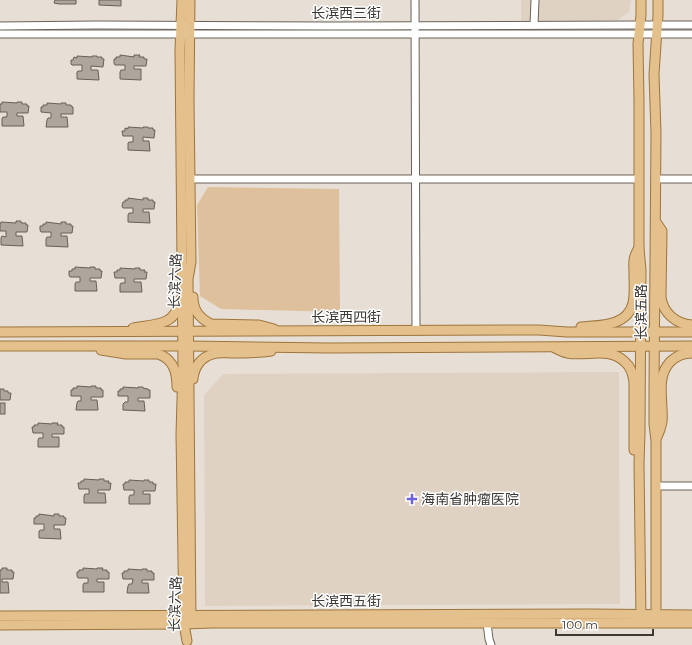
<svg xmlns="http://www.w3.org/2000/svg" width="692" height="645" font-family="Montserrat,'Noto Sans SC',sans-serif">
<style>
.built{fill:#dfd2c2}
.green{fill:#dec19c}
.building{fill:#aea69d;stroke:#676057}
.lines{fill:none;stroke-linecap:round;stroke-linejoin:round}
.minor-casing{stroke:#6a635b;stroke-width:9}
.major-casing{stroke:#9e753c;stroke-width:11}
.minor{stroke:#fff;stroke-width:7}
.major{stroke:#e4c08c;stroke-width:9}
.poi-dot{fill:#6c62dc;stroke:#fff;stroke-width:1.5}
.labels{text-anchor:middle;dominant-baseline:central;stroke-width:3;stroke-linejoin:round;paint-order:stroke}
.street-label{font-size:14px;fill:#3c3935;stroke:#fff}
.poi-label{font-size:14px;fill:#3c3935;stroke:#fff;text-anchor:start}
</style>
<rect width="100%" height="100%" fill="#e7dfd5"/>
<g class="built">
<path d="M521 0H631L629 12 618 20 521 24Z"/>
<path d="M619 372 620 604 205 606 204 395 223 374Z"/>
</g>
<path class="green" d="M208 187 339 189 340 312 221 309 200 296 197 205Z"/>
<g class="building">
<path d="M55 0H76V4H59L54 3Z"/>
<path d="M99 0H121V6L99 5Z"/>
<path d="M120 55 134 57V55H140L139 57H144V59H147L146 66H134V69H141V80L120 79V72L121 70H125V65H115L114 63V59H116V57H120Z"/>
<path d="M77 56 92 57V56H97V57H102V59H104L103 67 91 66V70H98L99 80 77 79V72L78 71H82V65H72L71 64V60H73L74 57 77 58Z"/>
<path d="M2 102 17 103V102H22V104H27V106H29L28 113H17V116H23L24 126H2V119L3 117H7V112H0V104H2Z"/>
<path d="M47 103 61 104V103H66V105H71V106L73 107V114H61V117H67L68 127H46L47 120 48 118H51V113L41 112V107H43V105H47Z"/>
<path d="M128 127 143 128V127H148V128H153V130H155L154 138 143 137V141H149L150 151 128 150V143L129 142H133V136H123L122 131H125V128L128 129Z"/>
<path d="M128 198 143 200V198H148V200H153V202H155L154 209H143V212H149L150 223 128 222V215L129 213H133V208H123L122 206 123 202H125V200H128Z"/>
<path d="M16 221H21V223H26V225H28L27 232H16V236H22L23 246 1 245V238L2 236 6 237V231H0V223H1V222L16 223Z"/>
<path d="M46 222 61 224V222H66V224H71V226H73L72 233H61V236H67L68 247 46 246V239L47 237H51V232H41L40 230V226H43V224H46Z"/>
<path d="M75 267 90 268V267H95V269H100V271H102L101 278H90V281H96L97 291H75V284L76 282H80V277H70L69 275V271H72V269H75Z"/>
<path d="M120 268 135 269V268H140V270H145L144 272H147L146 279H134V282H141L142 292H120V285L121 283H125V278H115L114 272H117V270H120Z"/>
<path d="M77 386 91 387V386H96V388H101V390H103V397H91V400H97L98 410H76L77 403 78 401H81V396H71V390H73V388H77Z"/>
<path d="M123 387 138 388V387H143V388L148 389V390H150V398H138V401H144L145 411 123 410V404L125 402H128V396H118V391H120V389H123Z"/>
<path d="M0 389H4V391H8V393H11L10 400H0Z"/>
<rect x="0" y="403" width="5" height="11"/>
<path d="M38 423 52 424V423H58L57 425H62V427H64V434H52V437H59V447H38V440L39 438H43V433H33L32 427H34V425H38Z"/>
<path d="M84 479 99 480V479H104V481H109L108 483H111L110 490H98V493H105L106 503H84V496L85 494H89V489H79L78 483H81V481H84Z"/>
<path d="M129 480 144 481V480H149V482H153V484H156L155 491H143V494H150V504H129V497L130 495H134V490H124L123 484H125V482H129Z"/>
<path d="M39 514 54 516V514H59V516H64V518H66L65 525H54V529H60L61 539 39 538V531L41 530H44V524H34V518H36V516H39Z"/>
<path d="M2 568H7V570H12V572H14L13 579H2V582H8L9 593H0V570H2Z"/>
<path d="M83 568 97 569V568H103L102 570H107V572H109V579H97V582H104V592H83V585L84 583H88V578H78L77 576V572H79V570H83Z"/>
<path d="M128 569 142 570V569H147V571H152V573H154V580H142V583H148L149 593H127L128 586 129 584H132L133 579H123L122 573H124V571H128Z"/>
</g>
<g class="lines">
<g class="minor-casing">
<g id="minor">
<path d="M415 0 416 331"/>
<path d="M534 25 535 0"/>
<path d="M0 26 97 25 334 26 640 25H692"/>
<path d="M0 34H692"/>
<path d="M190 179H639"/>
<path d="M656 179H692"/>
<path d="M656 486H692"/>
<path d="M487 623 489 639 491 645"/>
</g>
</g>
<g class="major-casing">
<g id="major">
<path d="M182 0 180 51 183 366 181 434 184 624 187 641"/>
<path d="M190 0 189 100 191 262 188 279 191 622"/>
<path d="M641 0V15L638 44 639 101V248L641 270 640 433 639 463 641 620"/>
<path d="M656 222 662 231 661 297C663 313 676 324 692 325"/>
<path d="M193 297C193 310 199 318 211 324L259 325 274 329"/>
<path d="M581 327C600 325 627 327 633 303 635 294 634 284 634 275 634 262 632 259 639 248"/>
<path d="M133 328C150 324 178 327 178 301"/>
<path d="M0 332 539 330 567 332H692"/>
<path d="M0 346H189L329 348 692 346"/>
<path d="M555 348C559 350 563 352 567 353 587 357 609 346 625 362 631 367 633 374 634 382V450"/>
<path d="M101 350 126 354H158C174 359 177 373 177 387"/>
<path d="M193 379C194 367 201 357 213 354 218 352 225 353 231 353 245 353 258 353 271 351"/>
<path d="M657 437C659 433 661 427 662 422 664 403 655 378 670 362 676 356 683 353 692 353"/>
<path d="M0 616 590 614 692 615"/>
<path d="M656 620V441L654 424V390L656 133 654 74 658 15V0"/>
<path d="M0 625 184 624 212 623H692"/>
</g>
</g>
<use href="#minor" class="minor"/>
<use href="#major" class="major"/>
</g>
<path class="poi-dot" d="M410 493h4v4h4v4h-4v4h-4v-4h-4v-4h4z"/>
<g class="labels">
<g class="street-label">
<text x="346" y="13">长滨西三街</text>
<text transform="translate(175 281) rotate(-88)">长滨六路</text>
<text transform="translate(641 312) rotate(-90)">长滨五路</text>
<text x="346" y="317">长滨西四街</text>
<text x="346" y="601">长滨西五街</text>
<text transform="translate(175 604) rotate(-88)">长滨六路</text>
</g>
<g class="poi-label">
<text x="421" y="499">海南省肿瘤医院</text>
</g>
</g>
<path d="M556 629v6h97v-6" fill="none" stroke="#3c3935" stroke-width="2"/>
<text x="562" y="629" font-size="12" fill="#3c3935" stroke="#ffffff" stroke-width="3" paint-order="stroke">100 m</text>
</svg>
